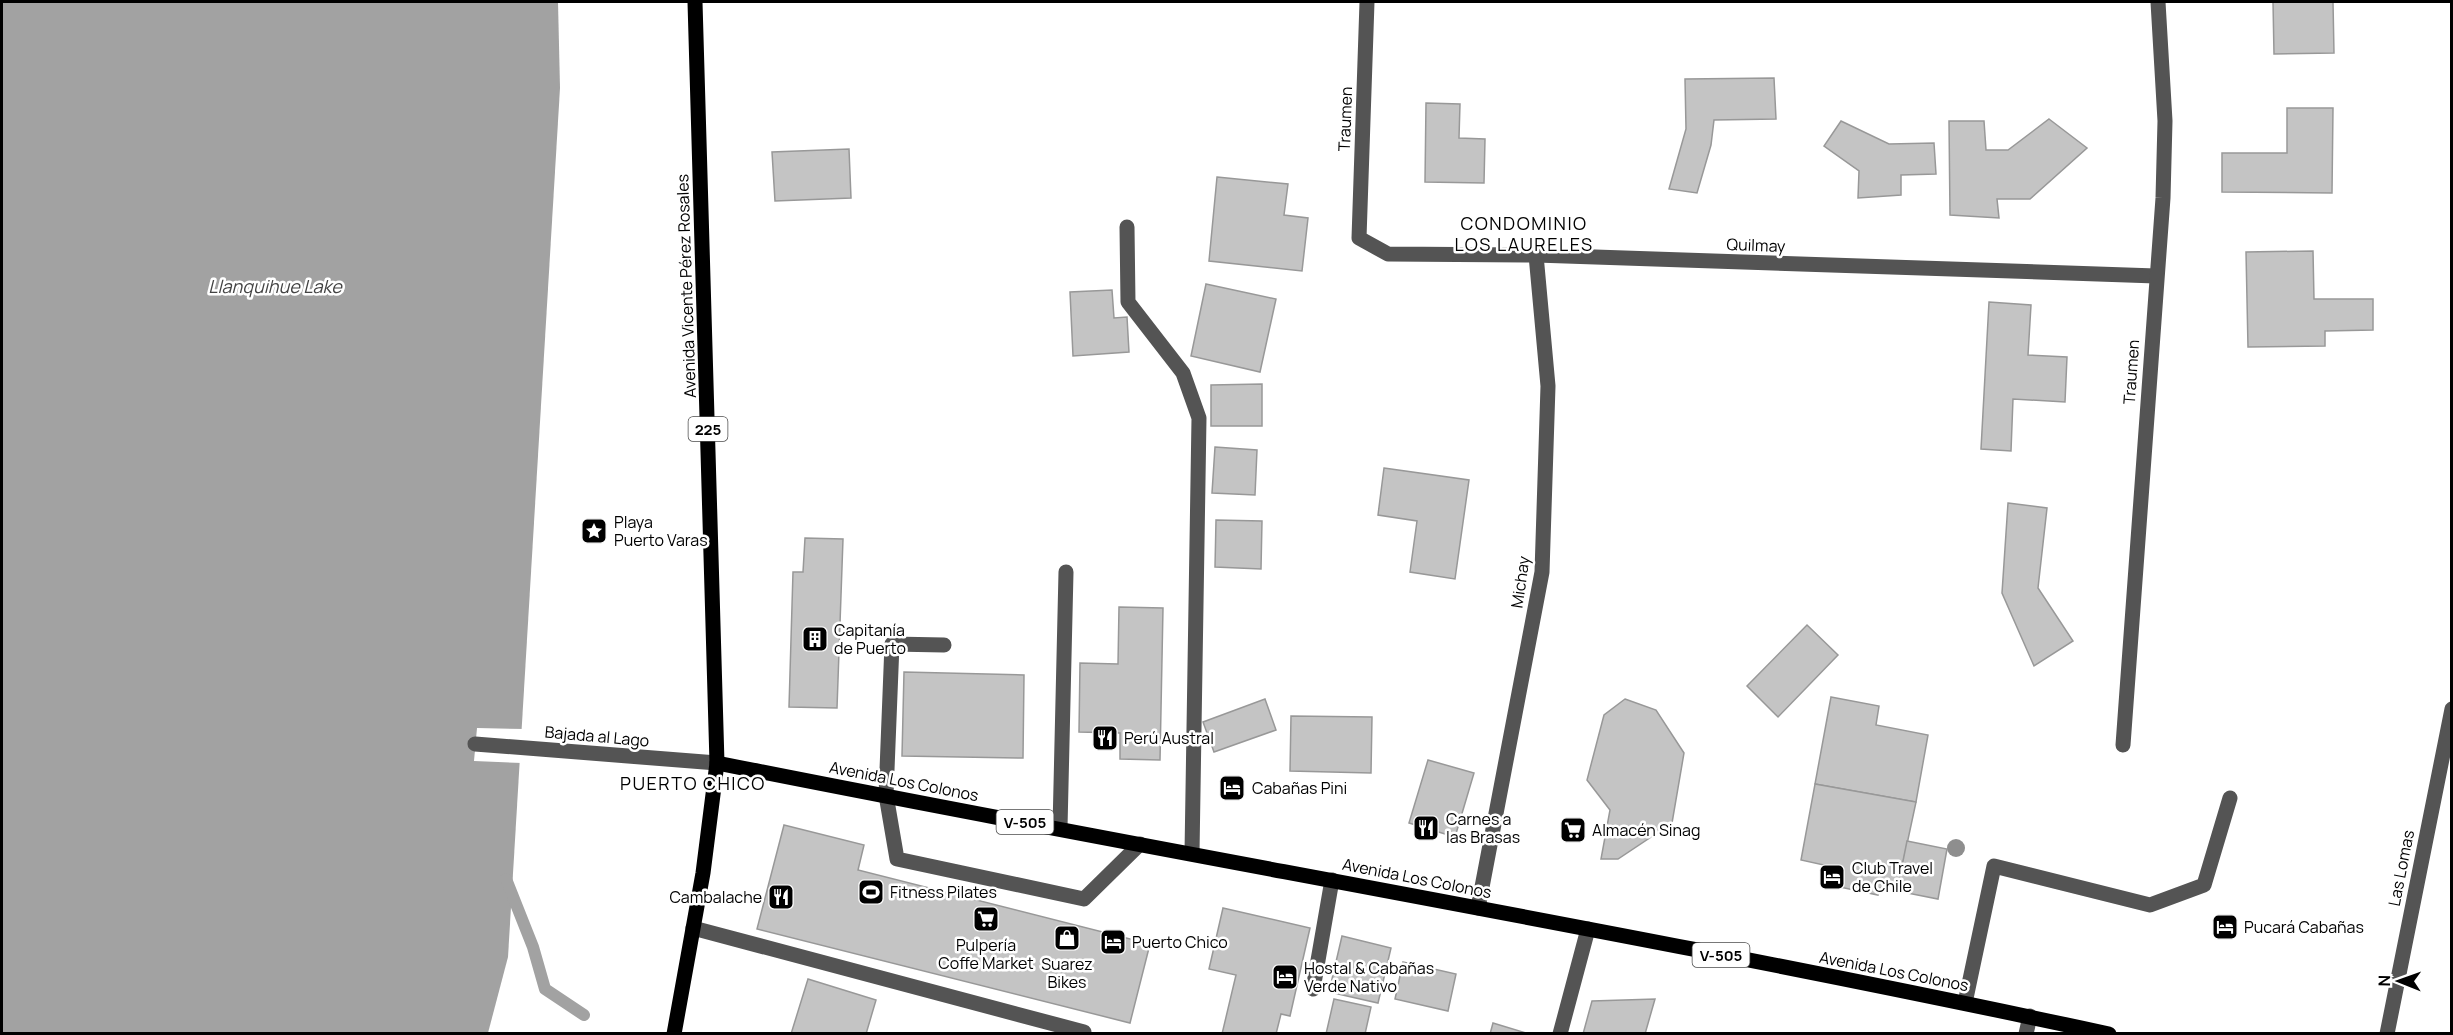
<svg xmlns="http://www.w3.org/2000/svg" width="2453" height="1035" font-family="Manrope,sans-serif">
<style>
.water{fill:#a2a2a2}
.pier{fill:#fff}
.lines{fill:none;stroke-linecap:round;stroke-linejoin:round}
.stream{stroke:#a2a2a2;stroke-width:12}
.building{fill:#c4c4c4;stroke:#989898;stroke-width:1.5}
.minor{stroke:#545454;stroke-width:15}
.major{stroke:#000;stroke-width:15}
.tree{fill:#8e8e8e}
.labels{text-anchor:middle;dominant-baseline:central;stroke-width:5;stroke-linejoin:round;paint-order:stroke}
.shield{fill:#fff;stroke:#4c4c4c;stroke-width:1.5}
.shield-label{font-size:15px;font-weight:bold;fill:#000}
.street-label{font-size:16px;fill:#000;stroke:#fff}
.poi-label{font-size:16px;fill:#000;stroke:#fff;text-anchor:start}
.neighbourhood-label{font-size:18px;letter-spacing:1.5px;fill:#000;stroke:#fff}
.water-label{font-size:18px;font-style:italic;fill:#434343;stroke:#fff}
</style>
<rect width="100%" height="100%" fill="#fff"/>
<path class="water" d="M2 2H558L560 88 508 957 488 1033 2 1034Z"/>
<path class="pier" d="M477 728 525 729 522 763 474 761Z"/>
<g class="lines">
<path class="stream" d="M506 879 533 947 545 989 584 1015"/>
</g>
<g class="building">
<path d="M2273 2H2333L2334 53 2274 54Z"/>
<path d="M1774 78 1776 119 1714 120 1711 145 1697 193 1669 189 1686 129 1685 79Z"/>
<path d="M1426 103 1460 104 1459 138 1485 139 1484 183 1425 182Z"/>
<path d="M2287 108H2333L2332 193 2222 192V153H2287Z"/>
<path d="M2049 119 2087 148 2030 199H1997L1999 218 1950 215 1949 121H1984L1986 150H2008Z"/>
<path d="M1841 121 1889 144 1934 143 1936 174 1901 175V195L1858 198 1859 171 1824 146Z"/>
<path d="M849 149 851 198 775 201 772 152Z"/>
<path d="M1217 177 1288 184 1284 215 1308 218 1302 271 1209 261Z"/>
<path d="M2313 251 2314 299H2373V330L2325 331V346L2248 347 2246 252Z"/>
<path d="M1206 284 1276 299 1260 372 1191 356Z"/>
<path d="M1112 290 1114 318 1127 317 1129 352 1073 356 1070 292Z"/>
<path d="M1989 302 2031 305 2028 355 2067 357 2065 402 2013 399 2011 451 1981 449Z"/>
<path d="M1262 384V426H1211V385Z"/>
<path d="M1215 447 1257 450 1255 495 1212 493Z"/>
<path d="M1384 468 1469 480 1455 579 1410 572 1417 521 1378 515Z"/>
<path d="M2008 503 2047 508 2038 588 2073 641 2034 666 2002 593Z"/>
<path d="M1216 520 1262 521 1261 569 1215 567Z"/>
<path d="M805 538 843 539 837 708 789 707 793 572H803Z"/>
<path d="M1119 607 1163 608 1160 760 1120 759V733L1079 732 1080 663 1118 664Z"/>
<path d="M1807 625 1838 655 1778 717 1747 686Z"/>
<path d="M904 672 1024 675 1023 758 902 756Z"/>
<path d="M1831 697 1879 706 1876 725 1928 735 1916 802 1815 784Z"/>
<path d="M1265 699 1276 730 1214 752 1203 722Z"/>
<path d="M1625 699 1656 710 1684 753 1672 823 1618 859H1601L1610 810 1587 780 1604 715Z"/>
<path d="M1291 716 1372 717 1371 773 1290 771Z"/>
<path d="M1428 760 1474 773 1455 837 1409 823Z"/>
<path d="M1815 784 1916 802 1897 891 1880 888 1878 895 1830 885 1833 867 1801 860Z"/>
<path d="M784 825 864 845 858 870 1150 944 1130 1023 757 929Z"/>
<path d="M1907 841 1947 849 1938 899 1897 891Z"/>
<path d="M1223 908 1310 928 1290 1016 1281 1014 1276 1034H1222L1236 975 1209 969Z"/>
<path d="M1342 936 1391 948 1378 1003 1329 992Z"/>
<path d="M1403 962 1456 974 1448 1011 1395 999Z"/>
<path d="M808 979 876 1000 866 1034H791Z"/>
<path d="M1334 999 1371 1007 1365 1034H1326Z"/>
<path d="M1655 999 1645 1034H1583L1592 1001Z"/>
<path d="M1493 1023 1529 1034H1490Z"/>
</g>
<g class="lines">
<g class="minor">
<path d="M1367 2 1359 238 1388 254 1536 255 2156 276"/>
<path d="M1127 227 1128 302 1183 373 1199 418 1192 853"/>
<path d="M944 645 892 644 886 795 897 859 1084 899 1140 844"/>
<path d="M475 744 717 763"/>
<path d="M2123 745 2163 198 2165 121 2158 2"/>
<path d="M1060 828 1066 572"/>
<path d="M1478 908 1542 572 1548 386 1536 255"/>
<path d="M693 928 1084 1032"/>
<path d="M1313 989 1332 880"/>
<path d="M1965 1003 1994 866 2150 905 2204 885 2230 798"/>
<path d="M1560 1034 1588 929"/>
<path d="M2026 1034 2030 1016"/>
<path d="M2387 1034 2452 709"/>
</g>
<g class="major">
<path d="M717 763C1180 856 1647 934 2109 1034"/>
<path d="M674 1034 703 873 717 763 695 2"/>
</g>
</g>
<circle class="tree" cx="1956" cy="848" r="9"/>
<defs>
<g id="sight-square" transform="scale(1.35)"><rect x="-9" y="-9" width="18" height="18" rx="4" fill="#000" stroke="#fff"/><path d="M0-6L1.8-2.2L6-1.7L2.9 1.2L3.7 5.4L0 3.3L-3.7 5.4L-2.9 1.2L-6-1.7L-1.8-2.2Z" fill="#fff"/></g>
<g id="building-square" transform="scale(1.35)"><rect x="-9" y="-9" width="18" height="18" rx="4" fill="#000" stroke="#fff"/><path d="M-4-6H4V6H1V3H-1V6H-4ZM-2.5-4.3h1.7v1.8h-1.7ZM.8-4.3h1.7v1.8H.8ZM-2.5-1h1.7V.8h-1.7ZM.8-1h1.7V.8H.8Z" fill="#fff"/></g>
<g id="restaurant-square" transform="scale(1.35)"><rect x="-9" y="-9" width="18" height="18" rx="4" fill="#000" stroke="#fff"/><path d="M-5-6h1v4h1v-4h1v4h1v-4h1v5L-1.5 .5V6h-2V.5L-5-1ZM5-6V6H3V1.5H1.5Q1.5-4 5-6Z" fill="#fff"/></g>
<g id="hotel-square" transform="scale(1.35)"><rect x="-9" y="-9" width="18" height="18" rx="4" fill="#000" stroke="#fff"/><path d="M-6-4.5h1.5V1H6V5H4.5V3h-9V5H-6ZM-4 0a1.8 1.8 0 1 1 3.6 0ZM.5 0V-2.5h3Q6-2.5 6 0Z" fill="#fff"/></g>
<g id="supermarket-square" transform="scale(1.35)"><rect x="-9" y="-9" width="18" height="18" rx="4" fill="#000" stroke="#fff"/><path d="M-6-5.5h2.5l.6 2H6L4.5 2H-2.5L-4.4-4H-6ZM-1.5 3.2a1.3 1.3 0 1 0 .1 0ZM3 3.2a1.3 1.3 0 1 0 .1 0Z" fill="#fff"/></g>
<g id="stadium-square" transform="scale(1.35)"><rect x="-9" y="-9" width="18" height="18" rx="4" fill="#000" stroke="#fff"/><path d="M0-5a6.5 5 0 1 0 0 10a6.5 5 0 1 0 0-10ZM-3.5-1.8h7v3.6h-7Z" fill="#fff"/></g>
<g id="shop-square" transform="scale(1.35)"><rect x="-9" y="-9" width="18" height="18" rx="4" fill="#000" stroke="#fff"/><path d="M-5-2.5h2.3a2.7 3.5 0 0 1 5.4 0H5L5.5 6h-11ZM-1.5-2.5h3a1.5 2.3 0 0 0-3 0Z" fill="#fff"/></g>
</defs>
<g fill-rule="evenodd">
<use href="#sight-square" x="594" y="531"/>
<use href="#building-square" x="815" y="639"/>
<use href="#restaurant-square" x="1105" y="738"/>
<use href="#hotel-square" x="1232" y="788"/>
<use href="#restaurant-square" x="1426" y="828"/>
<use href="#supermarket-square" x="1573" y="830"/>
<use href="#hotel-square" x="1832" y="877"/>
<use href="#stadium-square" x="871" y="892"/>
<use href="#restaurant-square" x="781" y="897"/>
<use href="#supermarket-square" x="986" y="919"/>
<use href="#hotel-square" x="2225" y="927"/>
<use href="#shop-square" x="1067" y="938"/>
<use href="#hotel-square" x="1113" y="942"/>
<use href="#hotel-square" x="1285" y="977"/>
</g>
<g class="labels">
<g class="shield">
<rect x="688.5" y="417" width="39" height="24" rx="4.5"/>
<rect x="996.5" y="810" width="57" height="24" rx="4.5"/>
<rect x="1692.5" y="943" width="57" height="24" rx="4.5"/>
</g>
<g class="shield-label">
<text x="708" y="429">225</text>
<text x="1025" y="822">V-505</text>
<text x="1721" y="955">V-505</text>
</g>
<g class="street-label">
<text transform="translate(1345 119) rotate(-88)">Traumen</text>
<text transform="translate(1756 245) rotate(2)">Quilmay</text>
<text transform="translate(686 286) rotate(-92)">Avenida Vicente Pérez Rosales</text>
<text transform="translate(2131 372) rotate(-86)">Traumen</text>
<text transform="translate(1520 582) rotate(-82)">Michay</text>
<text transform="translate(597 736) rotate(5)">Bajada al Lago</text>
<text transform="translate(904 781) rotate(11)">Avenida Los Colonos</text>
<text transform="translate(2401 868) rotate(-79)">Las Lomas</text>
<text transform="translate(1417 878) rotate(11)">Avenida Los Colonos</text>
<text transform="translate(1894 971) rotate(11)">Avenida Los Colonos</text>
</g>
<g class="poi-label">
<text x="614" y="522">Playa<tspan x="614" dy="18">Puerto Varas</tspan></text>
<text x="834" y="630">Capitanía<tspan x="834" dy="18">de Puerto</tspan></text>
<text x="1124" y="738">Perú Austral</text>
<text x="1252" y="788">Cabañas Pini</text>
<text x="1446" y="819">Carnes a<tspan x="1446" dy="18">las Brasas</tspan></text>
<text x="1592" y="830">Almacén Sinag</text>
<text x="1852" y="868">Club Travel<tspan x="1852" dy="18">de Chile</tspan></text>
<text x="890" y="892">Fitness Pilates</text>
<text x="762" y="897" text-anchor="end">Cambalache</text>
<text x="2244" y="927">Pucará Cabañas</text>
<text x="1132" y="942">Puerto Chico</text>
<text x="986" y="945" text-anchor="middle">Pulpería<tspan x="986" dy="18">Coffe Market</tspan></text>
<text x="1067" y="964" text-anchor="middle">Suarez<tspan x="1067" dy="18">Bikes</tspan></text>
<text x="1304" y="968">Hostal &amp; Cabañas<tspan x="1304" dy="18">Verde Nativo</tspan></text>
</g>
<g class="neighbourhood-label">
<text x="1524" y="223">CONDOMINIO<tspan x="1524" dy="21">LOS LAURELES</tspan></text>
<text x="693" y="783">PUERTO CHICO</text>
</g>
<g class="water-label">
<text x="275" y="286">Llanquihue Lake</text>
</g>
</g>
<rect width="2453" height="1035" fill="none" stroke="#000000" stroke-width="6"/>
<g transform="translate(2399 981) rotate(271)" stroke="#ffffff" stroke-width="4.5" paint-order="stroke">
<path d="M0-4.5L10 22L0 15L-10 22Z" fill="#000000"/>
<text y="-9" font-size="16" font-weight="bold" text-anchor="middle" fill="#000000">N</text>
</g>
</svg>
